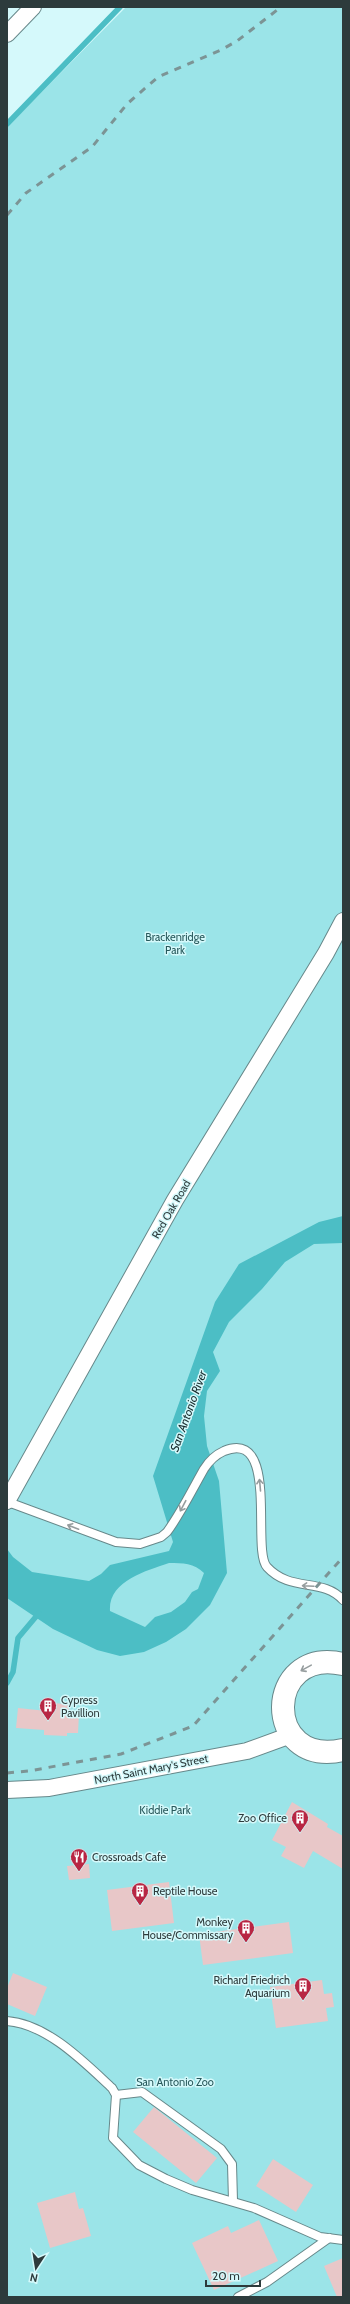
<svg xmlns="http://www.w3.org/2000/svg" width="350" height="2304" font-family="Cabin,sans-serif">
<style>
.green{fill:#9be4e8}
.water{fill:#4cbec5;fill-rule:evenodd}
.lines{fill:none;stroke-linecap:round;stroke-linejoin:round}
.stream{stroke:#4cbec5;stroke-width:5.5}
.building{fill:#e8c7c8}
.lane-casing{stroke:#67888a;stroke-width:10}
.street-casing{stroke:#67888a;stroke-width:18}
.secondary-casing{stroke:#67888a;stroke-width:24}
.lane{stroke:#fff;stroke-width:8}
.street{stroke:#fff;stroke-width:16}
.secondary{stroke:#fff;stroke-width:22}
.rail{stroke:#7c9495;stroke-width:3;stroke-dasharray:7 7;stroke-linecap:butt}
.oneway{stroke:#969d9e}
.labels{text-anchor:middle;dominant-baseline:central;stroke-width:3;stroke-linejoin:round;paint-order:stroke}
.park-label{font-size:11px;fill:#27585b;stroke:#d5f9fb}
.street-label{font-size:11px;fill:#2d3b3c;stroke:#d5f9fb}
.poi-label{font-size:11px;fill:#2d3b3c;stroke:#d5f9fb;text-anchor:start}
.water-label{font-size:12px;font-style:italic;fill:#192d2f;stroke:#d5f9fb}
</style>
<rect width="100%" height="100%" fill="#d5f9fb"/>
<path class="green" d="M126 7H343V2297H7V127Z"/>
<path class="water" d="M343 1216V1243L314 1244 285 1262 262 1289 229 1322 213 1352 220 1371 207 1391 204 1416 207 1446 219 1481 227 1573 210 1605 186 1629 166 1642 144 1652 120 1656 97 1650 53 1629 7 1598V1549L13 1557 32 1572 89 1581 101 1574 110 1565 169 1551 173 1542 153 1476 215 1302 239 1264 319 1222ZM169 1563C183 1563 194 1563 204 1573L198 1589 192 1592 185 1602 171 1612 155 1617 145 1627 110 1611C108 1581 146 1571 169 1563Z"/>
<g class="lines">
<g class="stream">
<path d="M7 124 120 7"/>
<path d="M7 1683 13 1672 18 1638 39 1613"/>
</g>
</g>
<g class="building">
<path d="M48 1703 69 1704V1713L79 1714 78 1733H67V1736L44 1735V1730L16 1728 18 1708 47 1711Z"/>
<path d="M292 1802 328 1824 327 1827 343 1836V1869L313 1851 304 1868 281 1856 286 1847 272 1840Z"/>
<path d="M89 1864 90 1878 69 1880 67 1866Z"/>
<path d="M169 1882 174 1923 112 1931 107 1890Z"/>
<path d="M289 1922 293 1953 203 1965 199 1934Z"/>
<path d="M13 1973 47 1987 35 2016 7 2004V1988Z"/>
<path d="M322 1980 324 1994 332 1993 334 2007 326 2008 328 2021 276 2028 270 1987Z"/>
<path d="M154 2107 217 2158 196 2183 133 2132Z"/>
<path d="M273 2159 313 2185 296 2212 256 2186Z"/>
<path d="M75 2192 79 2209 83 2208 91 2236 50 2248 37 2203Z"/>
<path d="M259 2220 278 2261 214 2290 192 2243 228 2226 231 2233Z"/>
<path d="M343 2258V2297H337L324 2266Z"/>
</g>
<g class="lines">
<g class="lane-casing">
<g id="lane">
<path d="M8 1502 116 1542 140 1544 161 1537 167 1532C181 1513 192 1490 204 1469 209 1461 215 1455 224 1451 280 1428 251 1550 267 1567 291 1593 322 1577 343 1600"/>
<path d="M7 2021C47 2024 84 2062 112 2088L116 2095 113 2138 139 2165 166 2179 192 2190 254 2208 320 2237 343 2240"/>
<path d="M116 2095 142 2092 221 2149 232 2164 233 2201"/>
<path d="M238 2297 267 2282 329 2238"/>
</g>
</g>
<g class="street-casing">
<g id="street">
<path d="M7 34 33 7"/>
<path d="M7 1501 175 1200 326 953 343 921"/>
<path d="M7 1790 49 1788 247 1751 291 1735"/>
</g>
</g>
<g class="secondary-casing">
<path id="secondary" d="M343 1664C264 1646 262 1768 343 1750"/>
</g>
<use href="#lane" class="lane"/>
<use href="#street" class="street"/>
<use href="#secondary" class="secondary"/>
<g class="rail">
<path d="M7 215 26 193 92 147 127 104 158 77 221 50 237 41 281 7"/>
<path d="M7 1773 29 1771 121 1754 193 1726 343 1557"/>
</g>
</g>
<defs><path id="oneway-shaft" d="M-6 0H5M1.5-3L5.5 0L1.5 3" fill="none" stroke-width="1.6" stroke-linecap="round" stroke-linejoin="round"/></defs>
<g class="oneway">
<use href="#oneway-shaft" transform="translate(260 1485) rotate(-95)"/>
<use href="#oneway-shaft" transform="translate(183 1506) rotate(118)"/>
<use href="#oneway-shaft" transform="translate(73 1527) rotate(-159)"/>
<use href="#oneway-shaft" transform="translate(308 1586) rotate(-177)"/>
<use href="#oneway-shaft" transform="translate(306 1668) rotate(151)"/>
</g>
<defs>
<g id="building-pin" transform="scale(0.9)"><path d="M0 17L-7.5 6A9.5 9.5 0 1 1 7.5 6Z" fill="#b82643" stroke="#d5f9fb"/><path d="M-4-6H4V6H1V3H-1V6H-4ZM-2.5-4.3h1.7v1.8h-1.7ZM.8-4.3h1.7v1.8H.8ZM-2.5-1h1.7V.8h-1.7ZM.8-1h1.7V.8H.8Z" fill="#fff"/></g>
<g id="restaurant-pin" transform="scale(0.9)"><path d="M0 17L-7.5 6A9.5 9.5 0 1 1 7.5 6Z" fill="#b82643" stroke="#d5f9fb"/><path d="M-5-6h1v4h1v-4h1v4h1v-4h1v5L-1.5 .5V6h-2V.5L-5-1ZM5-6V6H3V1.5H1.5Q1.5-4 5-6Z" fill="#fff"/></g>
</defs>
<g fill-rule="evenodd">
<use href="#building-pin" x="48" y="1706"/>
<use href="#building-pin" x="300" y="1818"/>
<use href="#restaurant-pin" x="79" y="1857"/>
<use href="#building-pin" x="140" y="1891"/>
<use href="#building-pin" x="246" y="1928"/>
<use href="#building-pin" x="303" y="1986"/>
</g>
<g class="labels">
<g class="park-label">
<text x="175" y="937">Brackenridge<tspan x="175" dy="13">Park</tspan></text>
<text x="165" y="1810">Kiddie Park</text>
<text x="175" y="2082">San Antonio Zoo</text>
</g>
<g class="street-label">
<text transform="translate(171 1209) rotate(-60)">Red Oak Road</text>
<text transform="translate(151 1769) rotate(-11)">North Saint Mary's Street</text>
</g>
<g class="poi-label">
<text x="61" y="1700">Cypress<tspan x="61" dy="13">Pavillion</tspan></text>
<text x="287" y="1818" text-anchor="end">Zoo Office</text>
<text x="92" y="1857">Crossroads Cafe</text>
<text x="153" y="1891">Reptile House</text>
<text x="233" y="1922" text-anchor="end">Monkey<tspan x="233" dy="13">House/Commissary</tspan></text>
<text x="290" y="1980" text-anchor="end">Richard Friedrich<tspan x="290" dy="13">Aquarium</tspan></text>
</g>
<g class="water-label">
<text transform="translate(188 1411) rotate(-70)">San Antonio River</text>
</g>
</g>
<rect width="350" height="2304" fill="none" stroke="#2d3b3c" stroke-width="16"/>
<g transform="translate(36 2268) rotate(192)" stroke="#d5f9fb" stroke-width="3" paint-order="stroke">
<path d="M0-3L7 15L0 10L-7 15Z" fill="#2d3b3c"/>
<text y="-6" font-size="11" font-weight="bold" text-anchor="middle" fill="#2d3b3c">N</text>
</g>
<path d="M206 2280v6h54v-6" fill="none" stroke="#2d3b3c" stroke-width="2"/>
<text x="212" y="2280" font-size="12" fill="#2d3b3c" stroke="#d5f9fb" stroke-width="3" paint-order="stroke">20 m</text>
</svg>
